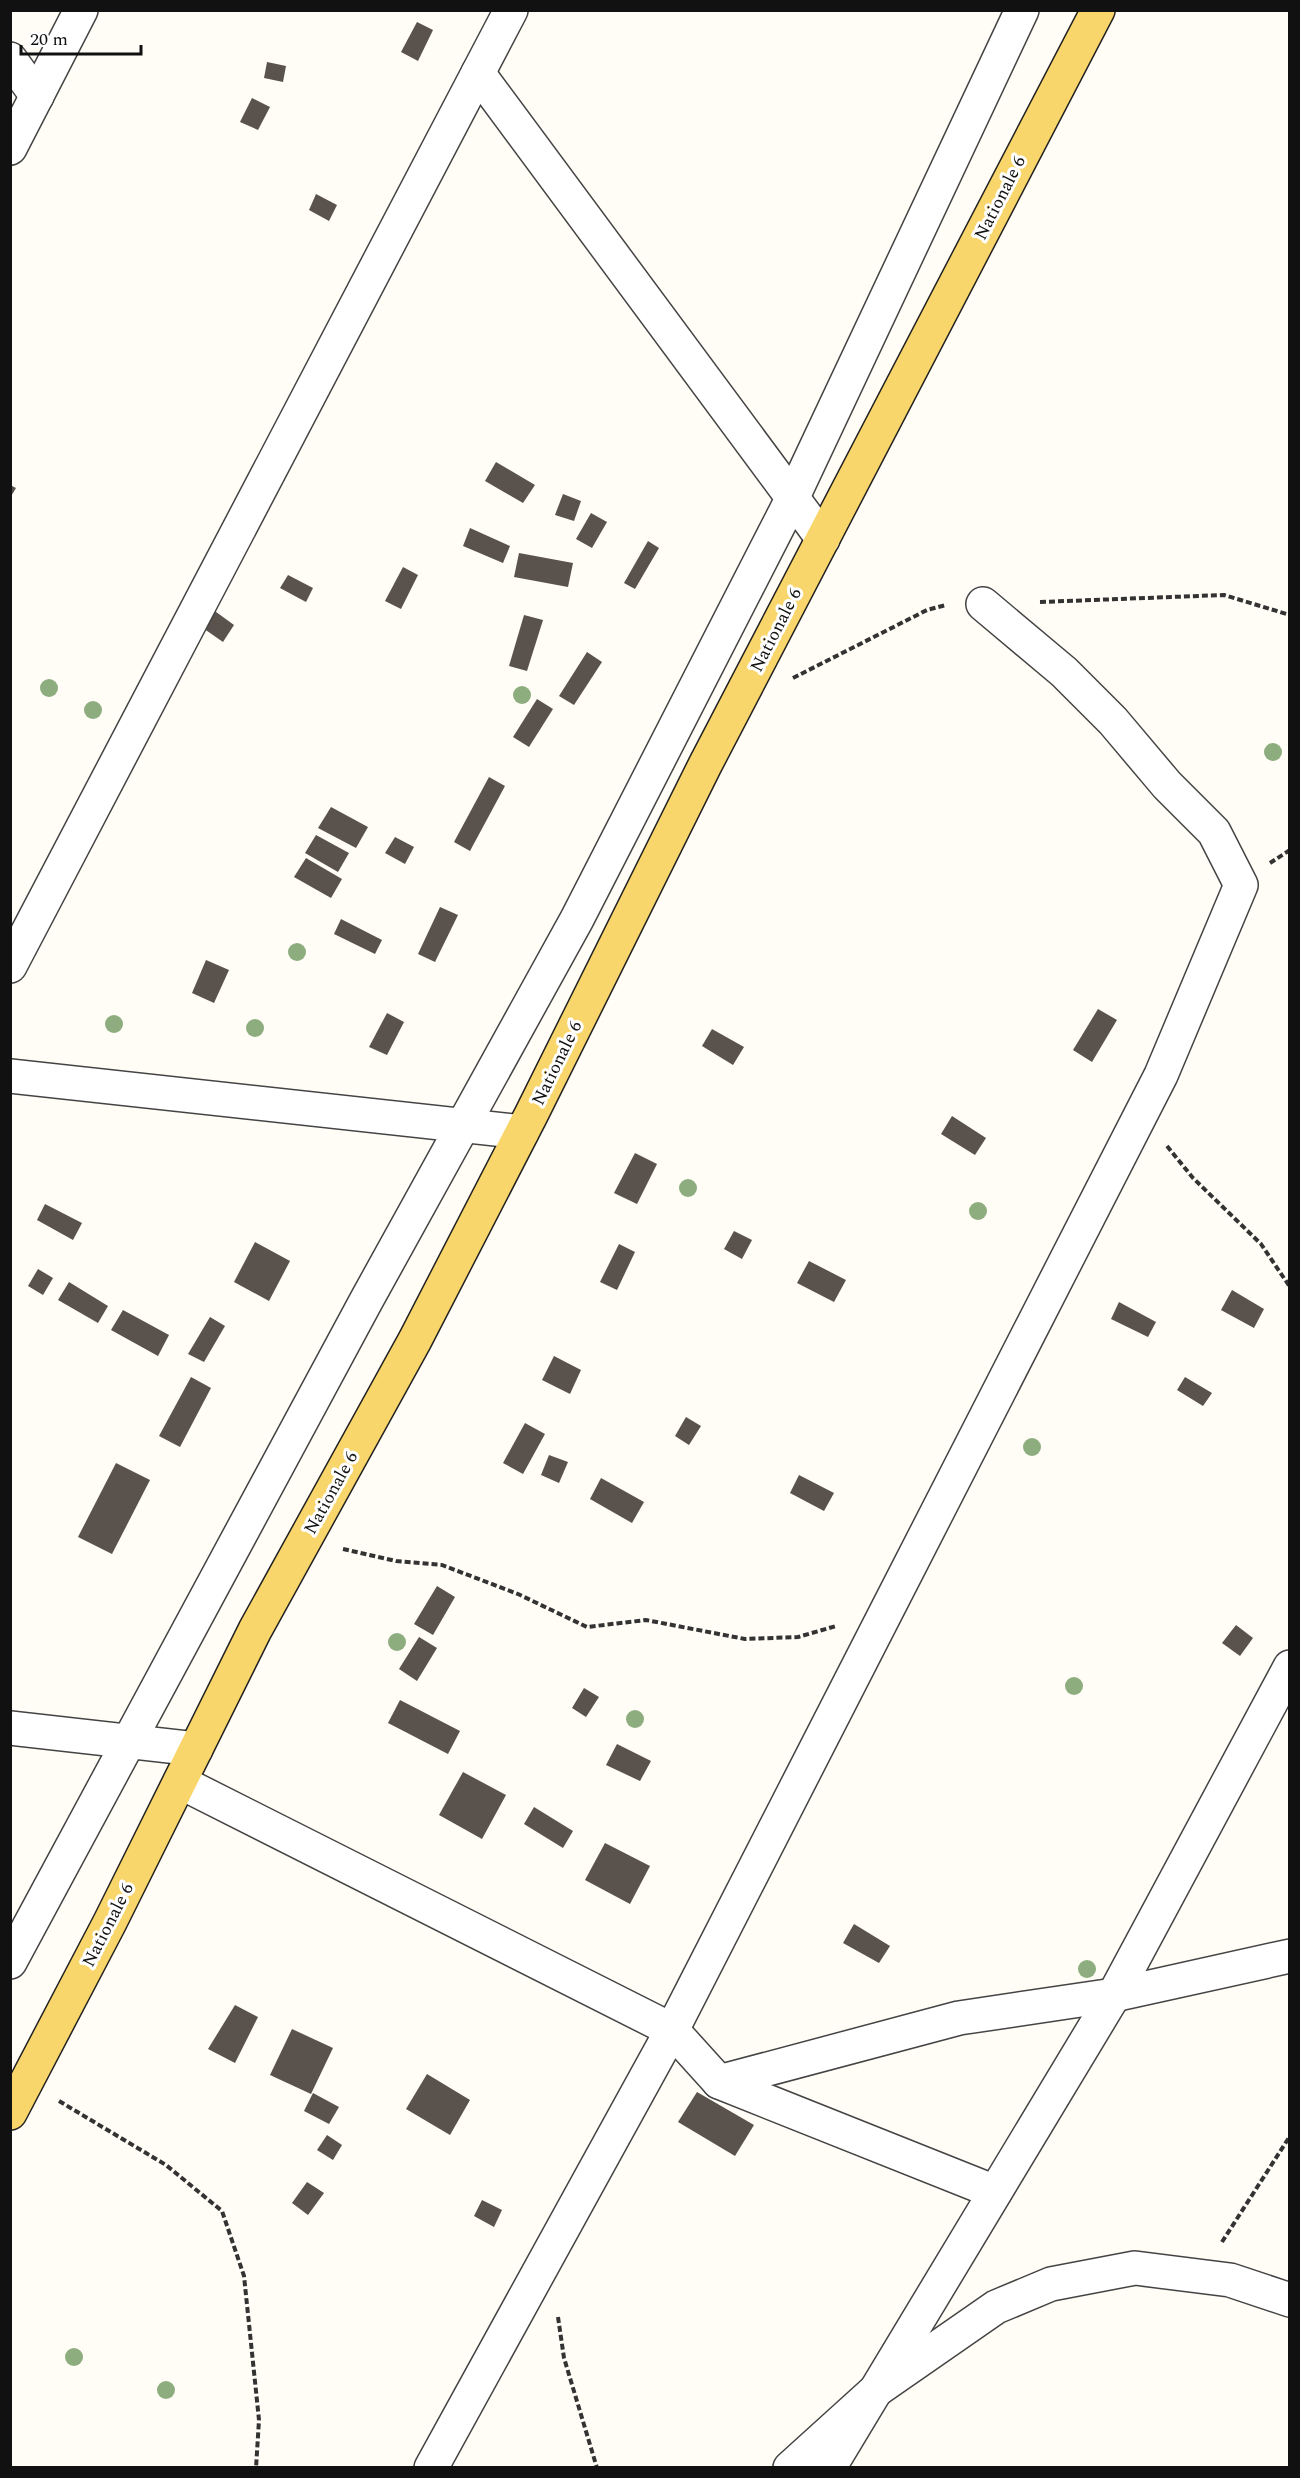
<svg xmlns="http://www.w3.org/2000/svg" width="1300" height="2478" font-family="Spectral,serif">
<style>
.building{fill:#5a524d}
.lines{fill:none;stroke-linecap:round;stroke-linejoin:round}
.street-casing{stroke:#444;stroke-width:36}
.primary-casing{stroke:#222;stroke-width:36}
.path{stroke:#333;stroke-width:4;stroke-dasharray:6 3;stroke-linecap:butt}
.street{stroke:#fff;stroke-width:33}
.primary{stroke:#f9d66b;stroke-width:33}
.tree{fill:#8dad7f}
.labels{text-anchor:middle;dominant-baseline:central;stroke-width:6;stroke-linejoin:round;paint-order:stroke}
.street-label{font-size:18px;fill:#111;stroke:#fff}
</style>
<rect width="100%" height="100%" fill="#fffdf5"/>
<g class="building">
<path d="M417 22 433 30 418 61 401 52Z"/>
<path d="M267 62 286 66 283 82 264 78Z"/>
<path d="M252 98 270 107 258 130 240 122Z"/>
<path d="M316 194 337 205 329 221 309 210Z"/>
<path d="M496 462 535 485 523 503 485 481Z"/>
<path d="M10 485 16 488 10 498Z"/>
<path d="M563 494 581 501 574 521 555 515Z"/>
<path d="M591 513 607 522 592 548 576 539Z"/>
<path d="M470 528 510 546 503 563 463 546Z"/>
<path d="M648 541 659 548 635 589 624 583Z"/>
<path d="M519 553 573 563 568 587 514 577Z"/>
<path d="M403 567 418 575 401 609 385 601Z"/>
<path d="M288 575 313 588 306 602 280 588Z"/>
<path d="M212 609 234 625 223 642 200 626Z"/>
<path d="M524 615 543 620 527 671 509 666Z"/>
<path d="M587 652 602 662 574 705 559 696Z"/>
<path d="M537 699 553 709 529 747 513 737Z"/>
<path d="M489 777 505 786 470 851 454 842Z"/>
<path d="M331 807 368 827 356 848 318 828Z"/>
<path d="M316 835 349 853 338 872 305 853Z"/>
<path d="M395 837 414 847 405 864 385 853Z"/>
<path d="M306 858 342 879 331 898 294 877Z"/>
<path d="M440 907 458 915 435 962 418 954Z"/>
<path d="M341 919 382 940 375 954 334 934Z"/>
<path d="M206 960 229 970 214 1003 192 993Z"/>
<path d="M1098 1009 1117 1020 1092 1062 1073 1050Z"/>
<path d="M387 1013 404 1022 387 1055 369 1047Z"/>
<path d="M712 1029 744 1047 733 1065 702 1046Z"/>
<path d="M952 1116 986 1138 975 1155 941 1134Z"/>
<path d="M635 1153 657 1164 637 1204 614 1193Z"/>
<path d="M45 1204 82 1223 73 1240 37 1220Z"/>
<path d="M734 1231 752 1240 742 1259 724 1249Z"/>
<path d="M255 1242 290 1261 269 1301 234 1282Z"/>
<path d="M619 1244 635 1252 617 1290 600 1282Z"/>
<path d="M809 1261 846 1280 834 1302 797 1283Z"/>
<path d="M38 1269 53 1278 43 1295 28 1286Z"/>
<path d="M69 1282 108 1306 98 1323 58 1300Z"/>
<path d="M1232 1290 1264 1309 1254 1328 1221 1310Z"/>
<path d="M1119 1302 1156 1322 1148 1337 1111 1319Z"/>
<path d="M123 1310 169 1335 158 1356 111 1330Z"/>
<path d="M210 1317 225 1326 204 1362 188 1354Z"/>
<path d="M554 1356 581 1370 570 1394 542 1380Z"/>
<path d="M191 1377 211 1388 180 1447 159 1436Z"/>
<path d="M1185 1377 1212 1393 1203 1406 1177 1390Z"/>
<path d="M686 1417 701 1426 689 1445 675 1436Z"/>
<path d="M525 1423 545 1434 523 1474 503 1463Z"/>
<path d="M549 1455 568 1462 559 1483 541 1475Z"/>
<path d="M116 1463 150 1480 112 1554 78 1537Z"/>
<path d="M799 1475 834 1493 824 1511 790 1493Z"/>
<path d="M601 1478 644 1502 632 1523 590 1499Z"/>
<path d="M437 1586 455 1597 433 1635 414 1624Z"/>
<path d="M1236 1625 1253 1638 1240 1656 1222 1643Z"/>
<path d="M419 1637 437 1648 417 1681 399 1669Z"/>
<path d="M584 1688 599 1697 586 1717 572 1708Z"/>
<path d="M400 1700 460 1731 448 1754 388 1723Z"/>
<path d="M617 1744 651 1761 640 1781 606 1765Z"/>
<path d="M463 1772 506 1795 482 1839 439 1815Z"/>
<path d="M534 1807 573 1831 563 1848 524 1824Z"/>
<path d="M605 1843 650 1866 630 1904 585 1880Z"/>
<path d="M854 1924 890 1946 879 1963 843 1943Z"/>
<path d="M235 2005 258 2017 235 2063 208 2049Z"/>
<path d="M292 2029 333 2048 311 2094 270 2075Z"/>
<path d="M427 2074 470 2100 450 2135 406 2109Z"/>
<path d="M697 2092 754 2125 735 2156 678 2122Z"/>
<path d="M313 2093 339 2107 329 2124 304 2111Z"/>
<path d="M327 2135 342 2145 333 2160 317 2150Z"/>
<path d="M307 2182 324 2193 308 2215 292 2203Z"/>
<path d="M482 2200 502 2210 494 2227 474 2216Z"/>
</g>
<g class="lines">
<g class="street-casing">
<g id="street">
<path d="M10 59 37 96"/>
<path d="M478 73 823 539"/>
<path d="M10 148 81 10"/>
<path d="M10 966 511 10"/>
<path d="M10 1076 522 1132"/>
<path d="M10 1728 196 1749"/>
<path d="M180 1782 672 2030 719 2082 995 2192"/>
<path d="M10 1962 366 1301 577 919 790 503 1022 10"/>
<path d="M719 2082 959 2018 1114 1995 1290 1956"/>
<path d="M431 2468 672 2030 886 1612 1161 1075 1241 885 1214 832 1167 785 1113 721 1064 672 983 604"/>
<path d="M790 2468 875 2391 996 2307 1051 2284 1135 2268 1230 2280 1290 2300"/>
<path d="M829 2468 1114 1995 1290 1667"/>
</g>
</g>
<g class="primary-casing">
<path id="primary" d="M10 2113 110 1922 255 1630 415 1340 531 1115 705 765 1098 10"/>
</g>
<g class="path">
<path d="M1040 602 1224 595 1290 615"/>
<path d="M793 678 927 610 946 605"/>
<path d="M1270 863 1290 850"/>
<path d="M1167 1146 1193 1178 1261 1244 1290 1287"/>
<path d="M343 1549 396 1561 442 1565 518 1594 587 1627 646 1620 745 1639 798 1637 836 1626"/>
<path d="M59 2101 166 2165 222 2211 244 2276 259 2420 256 2468"/>
<path d="M1222 2242 1290 2136"/>
<path d="M558 2317 564 2358 597 2468"/>
</g>
<use href="#street" class="street"/>
<use href="#primary" class="primary"/>
</g>
<g class="tree">
<circle cx="49" cy="688" r="9"/>
<circle cx="522" cy="695" r="9"/>
<circle cx="93" cy="710" r="9"/>
<circle cx="1273" cy="752" r="9"/>
<circle cx="297" cy="952" r="9"/>
<circle cx="114" cy="1024" r="9"/>
<circle cx="255" cy="1028" r="9"/>
<circle cx="688" cy="1188" r="9"/>
<circle cx="978" cy="1211" r="9"/>
<circle cx="1032" cy="1447" r="9"/>
<circle cx="397" cy="1642" r="9"/>
<circle cx="1074" cy="1686" r="9"/>
<circle cx="635" cy="1719" r="9"/>
<circle cx="1087" cy="1969" r="9"/>
<circle cx="74" cy="2357" r="9"/>
<circle cx="166" cy="2390" r="9"/>
</g>
<g class="labels">
<g class="street-label">
<text transform="translate(1000 198) rotate(-63)">Nationale 6</text>
<text transform="translate(776 630) rotate(-63)">Nationale 6</text>
<text transform="translate(557 1063) rotate(-64)">Nationale 6</text>
<text transform="translate(331 1493) rotate(-61)">Nationale 6</text>
<text transform="translate(108 1925) rotate(-63)">Nationale 6</text>
</g>
</g>
<rect width="1300" height="2478" fill="none" stroke="#111111" stroke-width="24"/>
<path d="M21 45v9h120v-9" fill="none" stroke="#111111" stroke-width="3"/>
<text x="30" y="45" font-size="18" fill="#111111" stroke="#ffffff" stroke-width="4.5" paint-order="stroke">20 m</text>
</svg>
